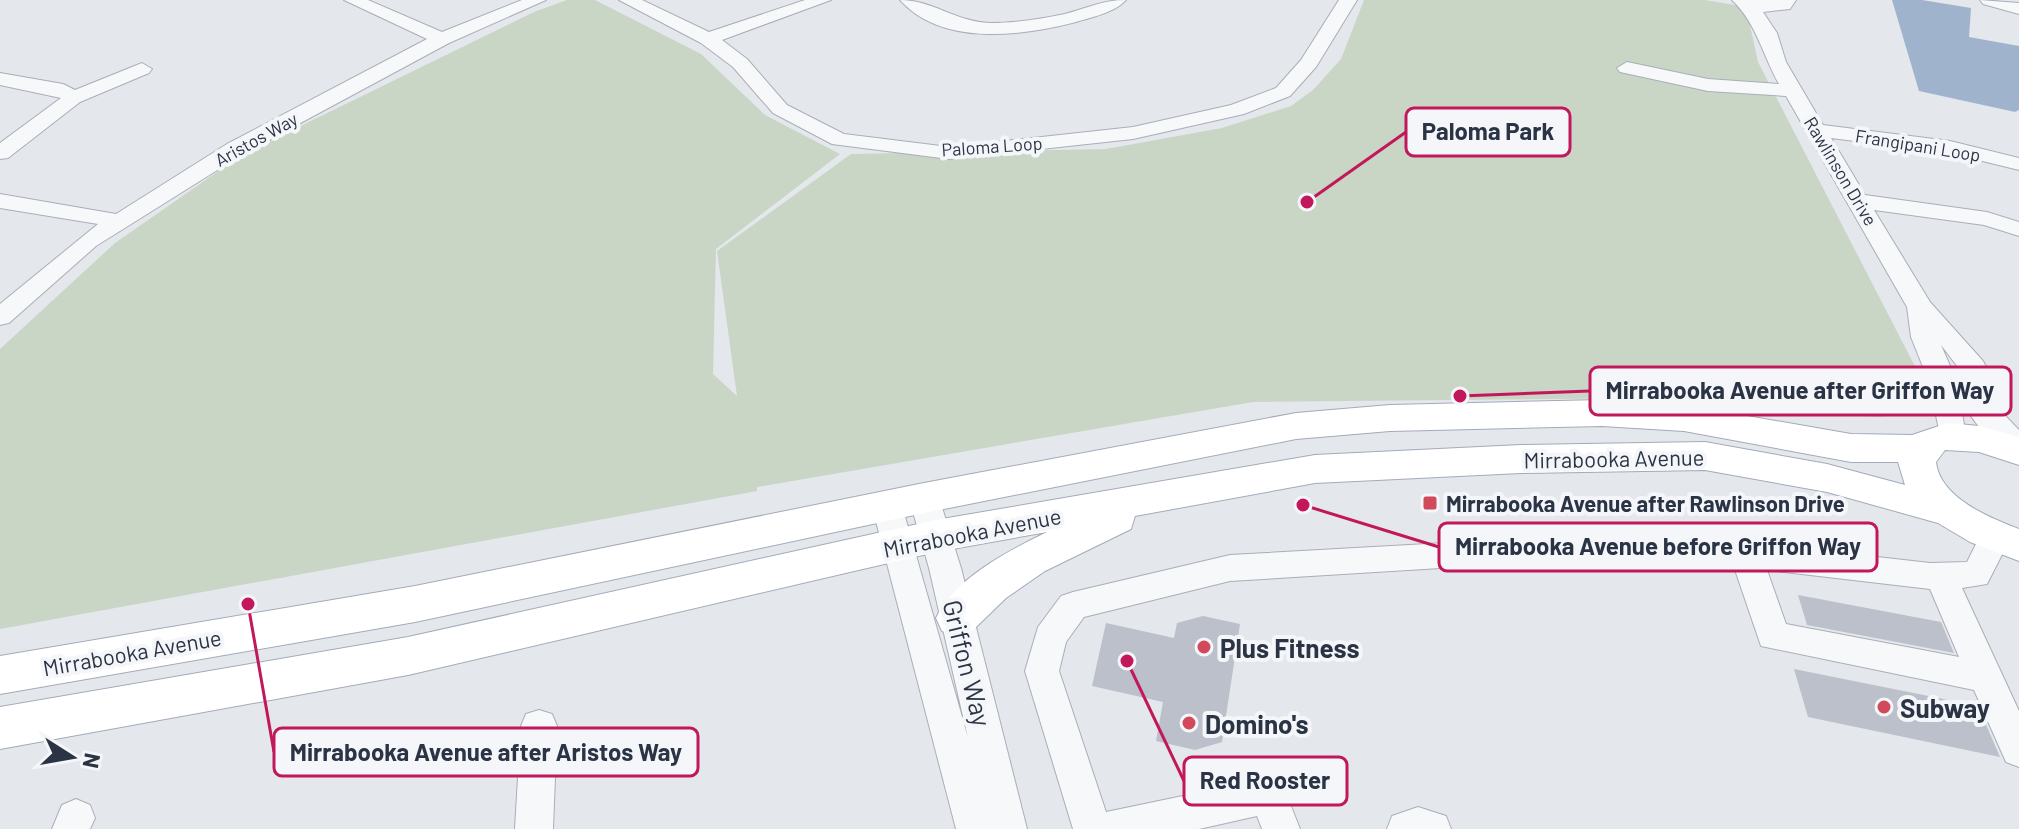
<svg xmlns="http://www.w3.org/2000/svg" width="2019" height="829" font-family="Barlow,sans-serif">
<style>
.green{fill:#c9d6c5}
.water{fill:#9fb4cc}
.building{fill:#bbc0ca}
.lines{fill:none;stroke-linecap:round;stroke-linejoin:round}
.minor-casing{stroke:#a9aeb7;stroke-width:2}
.major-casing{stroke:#a3abb8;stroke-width:2}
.minor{fill:#f7f8fa;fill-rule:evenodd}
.major{fill:#fff;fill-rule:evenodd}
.poi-dot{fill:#d1495b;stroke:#f4f6f9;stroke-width:3}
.labels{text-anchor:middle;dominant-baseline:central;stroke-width:8;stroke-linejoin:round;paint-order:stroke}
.far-street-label{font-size:18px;fill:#2b3445;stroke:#f4f6f9}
.street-label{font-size:22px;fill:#2b3445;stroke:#f4f6f9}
.poi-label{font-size:22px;font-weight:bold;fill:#2b3445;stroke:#f4f6f9;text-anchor:start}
.near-poi-label{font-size:26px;font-weight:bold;fill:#2b3445;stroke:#f4f6f9;text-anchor:start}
.near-street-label{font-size:26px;fill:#2b3445;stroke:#f4f6f9}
.leader{fill:none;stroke:#c2185b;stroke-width:3}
.callout-dot{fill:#c2185b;stroke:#f4f6f9;stroke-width:3}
.callout{fill:#f4f6f9;stroke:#c2185b;stroke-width:3}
.callout-label{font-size:24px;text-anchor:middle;font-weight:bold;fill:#2b3445}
</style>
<rect width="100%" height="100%" fill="#e4e7ec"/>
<path class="green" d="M567 0H595L701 54 765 115 840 154 716 249 713 374 737 396 717 251 851 154 1106 149 1222 128 1291 106 1313 90 1341 59 1364 0H1705L1746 7 1758 62 1938 411 1877 417 1665 398 1253 402 757 487V491L0 629V349L115 243 243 154 534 12Z"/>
<path class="water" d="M1892 0H1922L1971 8 1969 37 2019 46V110L2015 112 1919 91Z"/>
<g class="building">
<path d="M1798 595 1941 622 1954 653 1807 625Z"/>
<path d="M1203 616 1240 624 1222 742 1195 750 1156 741 1163 702 1092 686 1106 623 1174 638 1177 623Z"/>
<path d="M1794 669 1978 706 2000 757 1808 717Z"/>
</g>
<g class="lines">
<g class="minor-casing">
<g id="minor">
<path d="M344 0H368L442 32 522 0H546L449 43 243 154 96 246 9 323 0 325V304L98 224 0 208V194L116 214 227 144 427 39Z"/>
<path d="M619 0H642L709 32 805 0H831L722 40 747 59 787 105 844 134 949 147 1133 127 1231 105 1276 88 1301 60 1339 0H1357L1316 67 1290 96 1244 114 1133 139 949 159 832 144 773 113 733 67 701 43Z"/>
<path d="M900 0C933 0 956 22 990 23 1015 23 1041 19 1065 14 1087 8 1103 0 1126 0 1114 13 1092 17 1076 22 1022 36 942 47 900 0Z"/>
<path d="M1732 0H1796L1790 9 1763 12 1777 33 1786 62 1823 125 1950 141 2019 158V170L1950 153 1831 138 1865 195 1987 212 2019 222V236L1984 225 1874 210 1930 302 1983 361 1990 375 1992 402 2019 430V459C2000 453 1969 420 1963 400 1961 393 1963 383 1964 375L1941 345 1957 382 1966 437 1962 444 1952 447 1942 444 1929 382 1911 337 1907 307 1786 96 1708 91 1620 72 1617 68 1627 62 1708 79 1779 84C1762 54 1757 24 1732 0Z"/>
<path d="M1980 0 2019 3V14L1983 4Z"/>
<path d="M142 63 152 69 149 73 80 102 8 158 0 159V143L61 98 0 85V73L63 84 75 90Z"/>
<path d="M924 487 935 490 939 498 961 568 1027 829H956L872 506 876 498 887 494 898 498 902 506 968 738 929 568 909 498 913 490Z"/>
<path d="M1995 525 2006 528 2011 537 1987 584 1962 588 2019 711V767L2006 762 1974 690 1761 646 1734 567 1554 561 1230 581 1084 617 1066 642 1059 671 1106 812 1269 778 1282 783 1300 829H1262L1257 816 1199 829H1073L1025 671 1038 627 1061 596 1073 592 1230 555 1554 537 1746 542 1930 563 1967 562 1984 528ZM1767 570 1930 589 1959 657 1786 624Z"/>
<path d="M539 710 552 714 557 726 553 829H515L521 726 526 714Z"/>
<path d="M76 799 90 805 95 818 90 829H52L62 805Z"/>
<path d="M1418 807 1446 816 1451 829H1387L1392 816Z"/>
</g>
</g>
<g class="major-casing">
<path id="major" d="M1602 400 1684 405 1851 434 1912 435 1948 423 1979 426 2019 437V465L1979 452 1945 450 1936 462C1940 498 1990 518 2019 529V561L1970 542 1938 523 1827 492 1705 470 1521 473 1315 483 1135 516 1131 529 1045 571 1006 598 972 631 957 636 942 631 936 618C955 578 1008 551 1047 532L936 552 408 675 0 749V707L408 637 936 520 1315 455 1521 445 1705 442 1827 464 1905 485 1898 462H1851L1684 431 1602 426 1390 431 1296 439 924 513 415 622 0 694V656L415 586 924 483 1296 413 1390 405Z"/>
</g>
<use href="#minor" class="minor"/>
<use href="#major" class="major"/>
</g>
<g class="poi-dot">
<rect x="1422" y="495" width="16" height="16" rx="4"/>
<circle cx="1204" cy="647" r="8"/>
<circle cx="1884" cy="707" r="8"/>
<circle cx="1189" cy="723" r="8"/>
</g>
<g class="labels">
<g class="far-street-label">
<text transform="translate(256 139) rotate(-29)">Aristos Way</text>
<text transform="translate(1918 145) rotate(9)">Frangipani Loop</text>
<text transform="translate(992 146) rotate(-4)">Paloma Loop</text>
<text transform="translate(1841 171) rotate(59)">Rawlinson Drive</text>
</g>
<g class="street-label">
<text transform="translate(1614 458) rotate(-1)">Mirrabooka Avenue</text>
<text transform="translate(972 532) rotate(-11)">Mirrabooka Avenue</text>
<text transform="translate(132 652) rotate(-10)">Mirrabooka Avenue</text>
</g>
<g class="poi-label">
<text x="1446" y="503">Mirrabooka Avenue after Rawlinson Drive</text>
</g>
<g class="near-poi-label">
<text x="1220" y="647">Plus Fitness</text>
<text x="1900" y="707">Subway</text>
<text x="1205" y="723">Domino's</text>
</g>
<g class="near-street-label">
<text transform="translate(968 663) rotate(76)">Griffon Way</text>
</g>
</g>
<path class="leader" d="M1307 202L1406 132M1460 396L1590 391M1303 505L1439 547M248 604L274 752M1127 661L1184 781"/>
<g class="callout-dot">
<circle cx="1307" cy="202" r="8"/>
<circle cx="1460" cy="396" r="8"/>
<circle cx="1303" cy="505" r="8"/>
<circle cx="248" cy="604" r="8"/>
<circle cx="1127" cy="661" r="8"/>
</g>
<g class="callout">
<rect x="1406" y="108" width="164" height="48" rx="8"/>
<rect x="1590" y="367" width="421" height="48" rx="8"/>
<rect x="1439" y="523" width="438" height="48" rx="8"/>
<rect x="274" y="728" width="424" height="48" rx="8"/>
<rect x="1184" y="757" width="163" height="48" rx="8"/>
</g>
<g class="callout-label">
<text x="1488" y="140">Paloma Park</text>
<text x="1800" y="399">Mirrabooka Avenue after Griffon Way</text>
<text x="1658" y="555">Mirrabooka Avenue before Griffon Way</text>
<text x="486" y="761">Mirrabooka Avenue after Aristos Way</text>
<text x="1265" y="789">Red Rooster</text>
</g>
<g transform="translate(72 757) rotate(101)" stroke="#f4f6f9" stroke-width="6" paint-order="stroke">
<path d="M0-6L14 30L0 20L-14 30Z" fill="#2b3445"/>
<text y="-12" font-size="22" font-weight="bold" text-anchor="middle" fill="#2b3445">N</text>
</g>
</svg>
